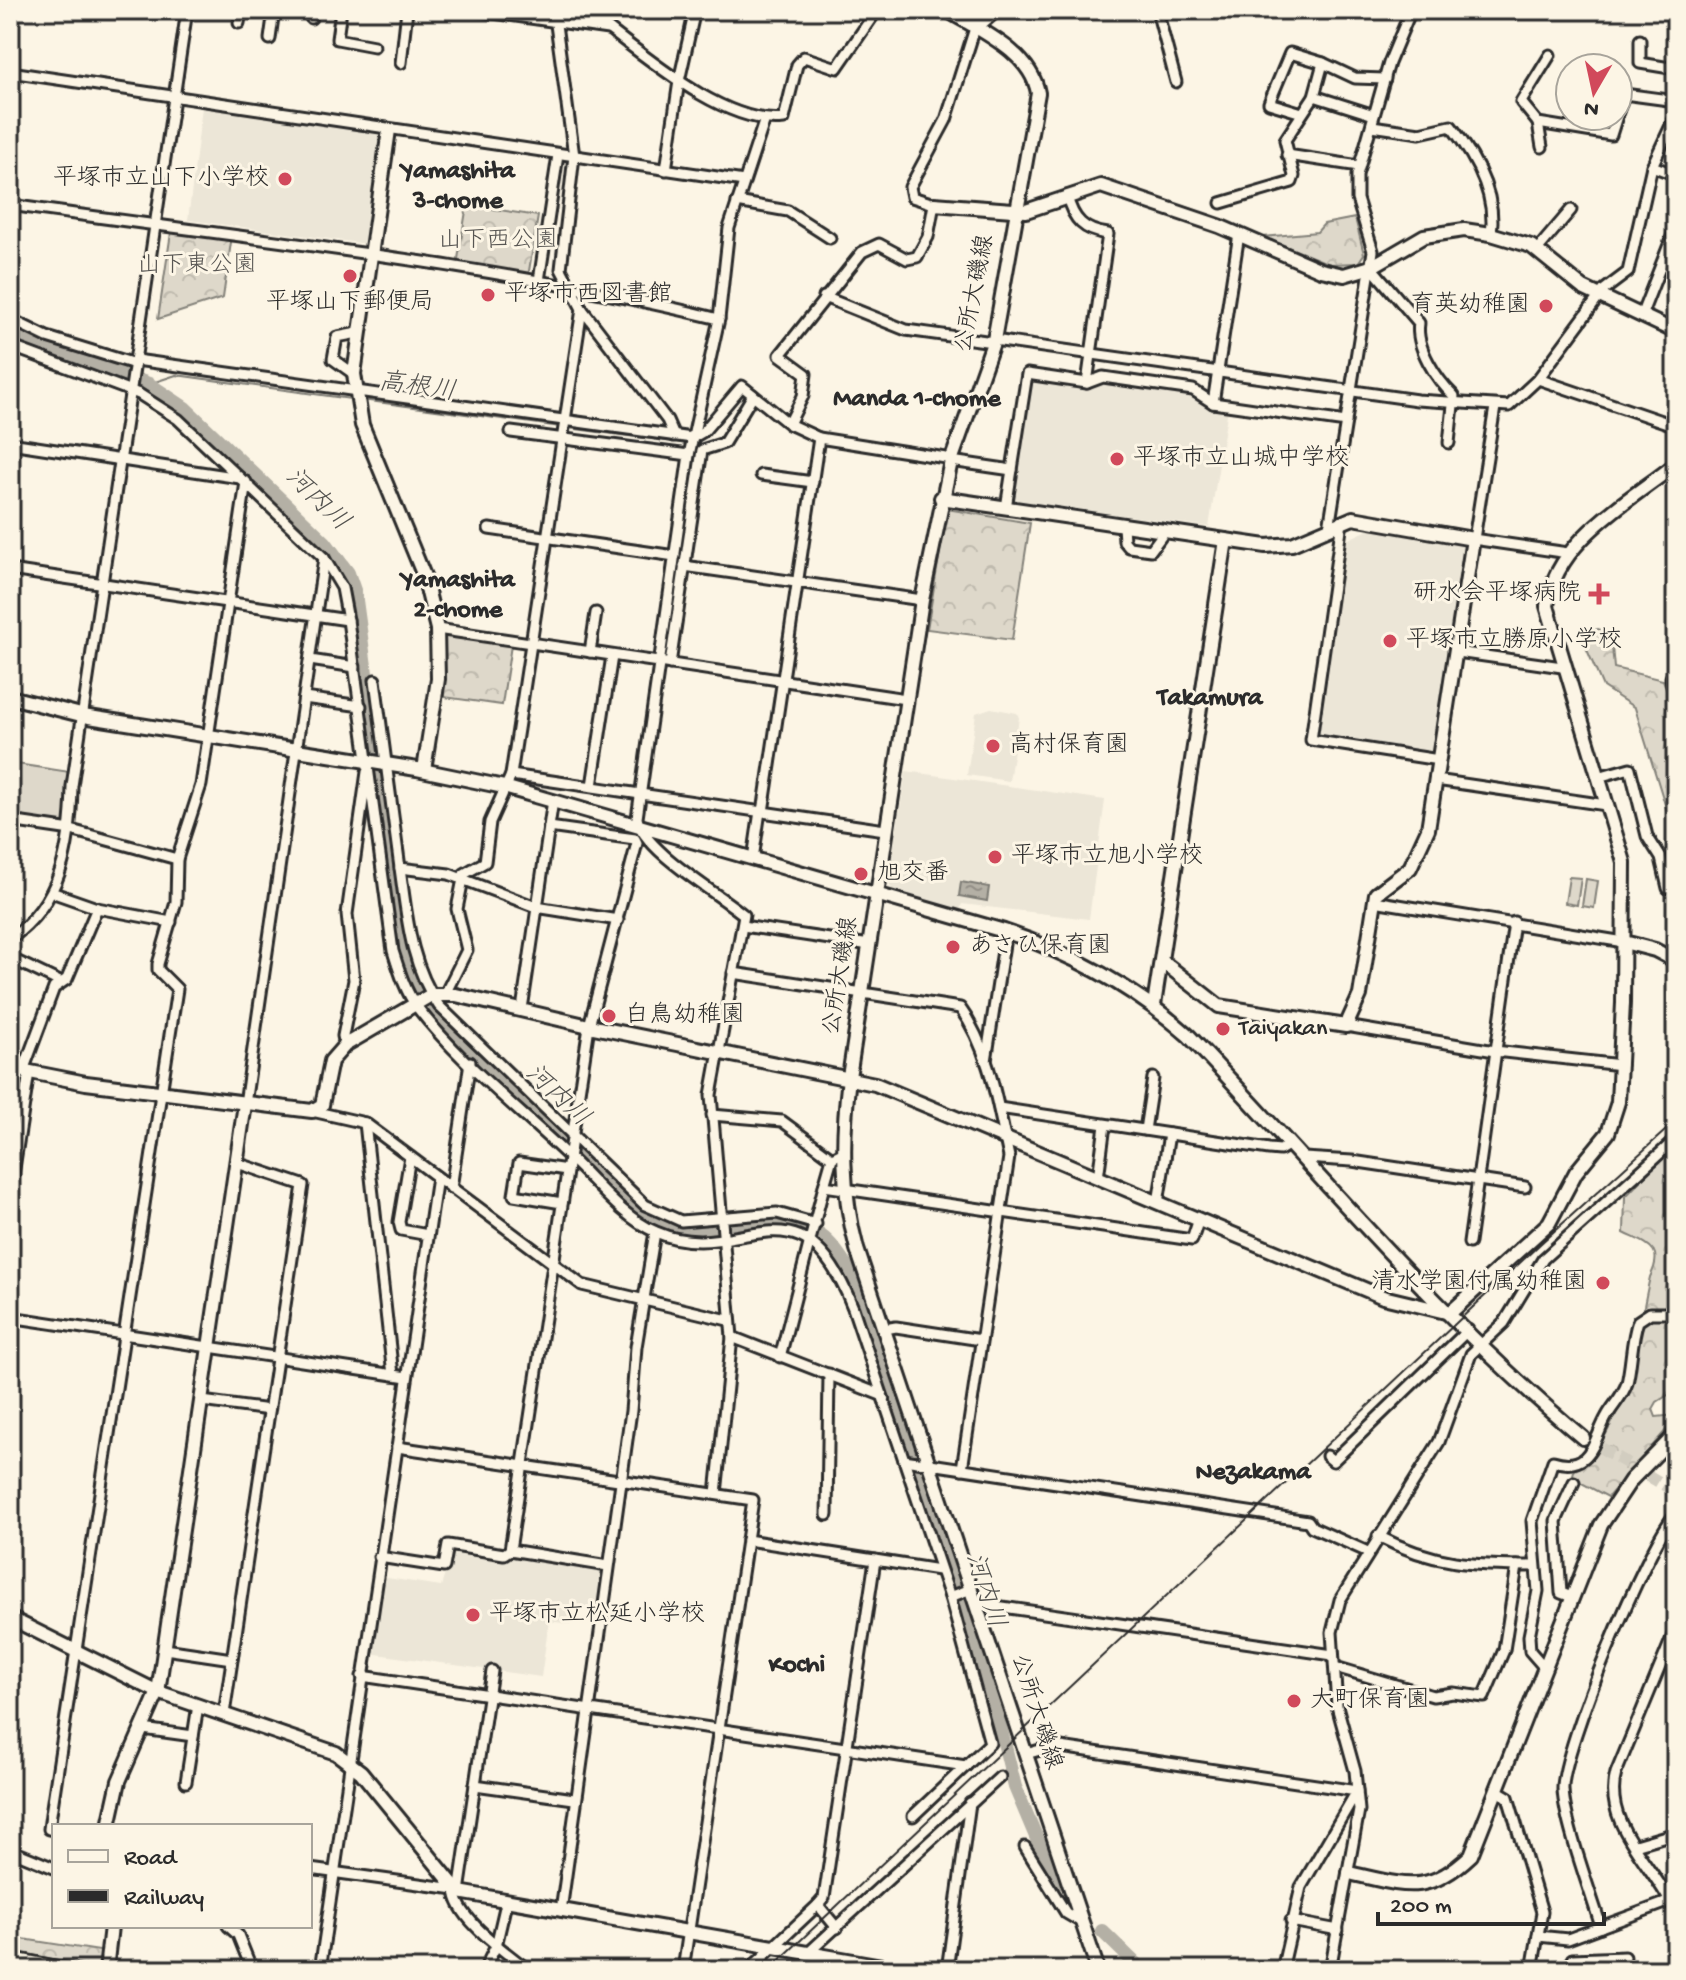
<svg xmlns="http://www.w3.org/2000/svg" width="1686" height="1980" font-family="'Gochi Hand','Klee One',sans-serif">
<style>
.built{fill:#ece6d7}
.grass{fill:#ded8ca;stroke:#84827a;stroke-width:2}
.forest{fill:url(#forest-crowns);stroke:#84827a;stroke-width:2}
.water{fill:url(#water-ripples);stroke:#7d7b74;stroke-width:2}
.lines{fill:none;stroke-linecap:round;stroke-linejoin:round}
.stream{stroke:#7d7b74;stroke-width:2}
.river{stroke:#b4b0a5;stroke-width:14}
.secondary-tunnel{stroke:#d2cdc0;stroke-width:12;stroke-dasharray:12 6;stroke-linecap:butt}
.street-casing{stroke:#2b2b2b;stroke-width:15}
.secondary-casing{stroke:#2b2b2b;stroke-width:18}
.street{stroke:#fcf5e5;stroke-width:9}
.secondary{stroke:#fcf5e5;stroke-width:12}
.rail{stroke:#2b2b2b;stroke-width:2}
.poi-dot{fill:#d1495b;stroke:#fcf5e5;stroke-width:3}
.labels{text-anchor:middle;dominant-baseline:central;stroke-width:6;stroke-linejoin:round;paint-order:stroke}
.poi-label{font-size:24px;fill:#2b2b2b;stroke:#fcf5e5;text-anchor:start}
.park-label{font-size:24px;fill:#585653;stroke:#fcf5e5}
.street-label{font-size:24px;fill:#2b2b2b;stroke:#fcf5e5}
.neighbourhood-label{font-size:26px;font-weight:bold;fill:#2b2b2b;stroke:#fcf5e5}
.water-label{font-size:26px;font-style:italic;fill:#545350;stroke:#fcf5e5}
</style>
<defs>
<pattern id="forest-crowns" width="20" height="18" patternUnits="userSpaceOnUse" patternTransform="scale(2)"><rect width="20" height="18" fill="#ded8ca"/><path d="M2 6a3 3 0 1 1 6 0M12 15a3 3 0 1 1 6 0" fill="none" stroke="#bfbaae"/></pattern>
<pattern id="water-ripples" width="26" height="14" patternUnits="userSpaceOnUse" patternTransform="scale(2)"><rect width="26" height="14" fill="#b4b0a5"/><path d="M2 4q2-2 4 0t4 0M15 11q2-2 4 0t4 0" fill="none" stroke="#938f87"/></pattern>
</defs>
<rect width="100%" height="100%" fill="#fcf5e5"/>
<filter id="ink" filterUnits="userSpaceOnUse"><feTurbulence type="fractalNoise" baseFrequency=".0125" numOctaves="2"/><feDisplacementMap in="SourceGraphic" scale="16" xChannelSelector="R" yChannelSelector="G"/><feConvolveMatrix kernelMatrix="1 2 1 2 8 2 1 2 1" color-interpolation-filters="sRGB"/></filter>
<g filter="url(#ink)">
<g class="built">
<path d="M202 107 382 133 385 138 367 244 188 220Z"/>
<path d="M1032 377 1103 380 1191 392 1207 405 1228 408 1209 527 1010 500 1028 380Z"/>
<path d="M1377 526 1464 543 1467 546 1433 756 1316 738 1342 542Z"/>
<path d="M991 708 1017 713 1019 718 1009 781 967 775 976 713Z"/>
<path d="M906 771 1105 800 1089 919 962 904 960 910 893 891 888 882Z"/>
<path d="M454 1547 604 1570 599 1604 590 1609 573 1607 570 1624 549 1621 541 1677 369 1653 380 1577 441 1586Z"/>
</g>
<g class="grass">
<path d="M10 763 70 772 66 823 10 817Z"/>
<path d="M1569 877 1581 878 1577 905 1565 903Z"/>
<path d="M1586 879 1598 881 1594 908 1582 906Z"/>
</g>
<g class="forest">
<path d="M467 205 538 216 528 277 457 265Z"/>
<path d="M1355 218 1364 254 1358 263 1330 264 1263 237 1317 232 1324 224Z"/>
<path d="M172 226 232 235 223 298 158 319Z"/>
<path d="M947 509 1030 523 1012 640 927 629Z"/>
<path d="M1598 629 1611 636 1614 668 1663 680 1676 712V840L1635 708 1603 687 1585 645 1591 631Z"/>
<path d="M443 635 511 645 502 705 444 697Z"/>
<path d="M1676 1144V1390L1657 1402 1653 1409 1656 1417 1676 1415V1424L1667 1429 1608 1497 1572 1478 1574 1471C1628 1432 1636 1338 1650 1277 1665 1247 1648 1245 1624 1233L1625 1197Z"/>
<path d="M10 1937 100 1951 101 1963 95 1967 10 1951Z"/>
</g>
<path class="water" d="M961 882 989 887 987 901 959 896Z"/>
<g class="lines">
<g class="stream">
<path d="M149 384 176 375 351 399"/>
<path d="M362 400 561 427"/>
<path d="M568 428 682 443"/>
</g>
<g class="river">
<path d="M10 334 149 384 185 408 325 542 348 573 355 593 405 958 418 987 445 1025 646 1216C663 1224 680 1231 700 1232 742 1233 783 1207 821 1236 834 1245 843 1262 853 1275L993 1698 1015 1787 1056 1884"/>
<path d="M1102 1931 1142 1970"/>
</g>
<path class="secondary-tunnel" d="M1586 1439 1676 1492"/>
<g class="street-casing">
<g id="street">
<path d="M341 10 337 39 374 46"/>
<path d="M472 10 608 29"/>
<path d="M554 10 574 156 561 269 582 309 667 420 674 436"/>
<path d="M584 10C634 46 721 127 784 119L797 65 804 57 837 68 877 10"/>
<path d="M1161 10 1159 18 1176 82"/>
<path d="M1669 10 1676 12"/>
<path d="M311 18 312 10"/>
<path d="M239 23 241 10"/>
<path d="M270 39 274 10"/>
<path d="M1640 40V63L1676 69"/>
<path d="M1550 55 1521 102 1538 123 1611 135 1617 116"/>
<path d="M401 63 407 10"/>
<path d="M10 72 744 181"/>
<path d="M1314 96 1374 115"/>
<path d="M1618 112 1624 94 1676 101"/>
<path d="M1302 113 1269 103 1290 53 1323 63"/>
<path d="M1538 123 1542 147"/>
<path d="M1372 126 1420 133 1451 126C1474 155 1497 195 1491 234"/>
<path d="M1287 155 1359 166"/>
<path d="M1652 166 1676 175"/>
<path d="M666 170 679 81 695 10"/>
<path d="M1067 196C1073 220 1084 231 1108 234L1087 383"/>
<path d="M737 202 788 211 830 238"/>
<path d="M1221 203 1292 182 1294 176 1285 140 1314 96 1323 63 1355 78 1385 79"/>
<path d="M10 205C247 239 486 262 719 319"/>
<path d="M1537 250 1571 210"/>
<path d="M1371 267 1419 323C1415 347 1436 379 1454 396L1449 443"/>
<path d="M539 281 558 155"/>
<path d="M824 297 906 330 993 342"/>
<path d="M1641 316 1676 227"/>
<path d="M10 319 47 337 135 364"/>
<path d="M994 340 1417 400 1509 406 1538 379 1604 290 1628 272 1652 166 1676 115"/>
<path d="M10 346 139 394 178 419 324 558 342 588 348 620 393 951C399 970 405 991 417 1007 459 1062 518 1108 569 1157 595 1181 623 1218 656 1232 740 1269 799 1170 853 1308L950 1597 990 1743 913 1816"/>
<path d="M136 360 692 438 704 431 742 386 789 424 819 438"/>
<path d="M354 374 333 359 337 337 358 333"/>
<path d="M1538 379 1676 426"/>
<path d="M1213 403 1239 234"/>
<path d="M789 424 803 396 806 374 780 355 862 252 879 244 907 259 917 257 928 237 934 204 912 197 910 187 946 120 975 28"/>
<path d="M511 432 689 455"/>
<path d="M10 443 240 478"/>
<path d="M951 461 1012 470"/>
<path d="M761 475 813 482"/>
<path d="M1006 508 1027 374 1087 383 1103 377 1193 390 1213 403 1346 422"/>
<path d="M1342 522 1311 740 1439 760"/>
<path d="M1123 526 1124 541 1129 547 1151 550 1165 531"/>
<path d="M1329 528 1373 251 1357 199V175L1389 63 1411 10"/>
<path d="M489 529 675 556"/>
<path d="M1473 539 1568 553"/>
<path d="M1474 539 1495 407"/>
<path d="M684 566 922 600"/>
<path d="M10 570 348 620"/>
<path d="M437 629 906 699"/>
<path d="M590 652 596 613"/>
<path d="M1457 652 1562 667"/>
<path d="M310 660 355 667"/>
<path d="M670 664 702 450 724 443 753 395"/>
<path d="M1676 665 1671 678 1676 703"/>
<path d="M375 680 400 868 449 874 536 907 618 920"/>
<path d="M304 698 361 706"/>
<path d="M511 775 885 830"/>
<path d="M1598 777 1630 768 1647 836 1661 858 1668 888 1676 889"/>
<path d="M1436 780 1606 805"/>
<path d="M592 786 612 656"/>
<path d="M763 812 819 438 952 459"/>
<path d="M10 821 71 830 177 859"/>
<path d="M753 859 760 811"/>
<path d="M400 868C407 917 410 964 439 1006L645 1205 681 1221 777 1213 816 1224"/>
<path d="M54 893 97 908"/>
<path d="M1374 901 1624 942"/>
<path d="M743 926 870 945"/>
<path d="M10 939C62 902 71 846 72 786L187 10"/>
<path d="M10 958 60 982"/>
<path d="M733 973 960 1008C990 1049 998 1107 1009 1157L962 1469"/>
<path d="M445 994 467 950 457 909 464 874 485 862 490 822 511 775 582 309"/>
<path d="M522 1009 553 800"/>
<path d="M1346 1026 1495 1051 1621 1065"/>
<path d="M345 1045 343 1036 354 980 347 914 367 772"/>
<path d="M986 1061 1006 931"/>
<path d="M23 1071 54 988 67 979 97 908 171 922"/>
<path d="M245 1104 324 558"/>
<path d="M999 1108 1269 1149 1280 1150 1290 1144"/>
<path d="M312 1111 365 1123 582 1285 728 1320"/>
<path d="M712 1115 782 1121 832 1158"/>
<path d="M365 1123 393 1375"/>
<path d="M1145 1130 1153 1078"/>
<path d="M410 1157 399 1222 401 1230 428 1235"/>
<path d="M1304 1158 1352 1161 1525 1187"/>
<path d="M1098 1178 1105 1125"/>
<path d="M824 1186 832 1158 842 1153"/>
<path d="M451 1188 470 1062"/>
<path d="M10 1194 29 1072"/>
<path d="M562 1203 514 1195 519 1163 567 1170"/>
<path d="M1158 1203 1169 1134"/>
<path d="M1469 1243 1514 922"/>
<path d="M10 1317 407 1377"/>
<path d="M885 1329 896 1327 981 1340"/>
<path d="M732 1337 881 1395"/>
<path d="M780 1357 824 1186 1192 1240 1199 1219"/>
<path d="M202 1401 269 1410"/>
<path d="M397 1447 753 1500 683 1970"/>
<path d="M1327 1456 1333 1461 1468 1330"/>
<path d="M904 1460 1308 1521 1312 1527 1368 1552"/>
<path d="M716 1494 732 1337 711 1095 744 915C718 893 642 850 637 818L689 455 719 319 729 228 764 122"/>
<path d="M827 1515 829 1374"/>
<path d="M1378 1536C1433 1565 1475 1566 1535 1566"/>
<path d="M747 1540 939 1570"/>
<path d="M510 1550 589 1026 637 843 635 839 549 827"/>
<path d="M379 1557 444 1567 448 1545 504 1554 510 1550 608 1566"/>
<path d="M950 1597 971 1589"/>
<path d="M1572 1597 1561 1593 1556 1521 1574 1482"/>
<path d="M975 1603 1333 1655"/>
<path d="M1676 1628 1616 1773C1601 1826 1658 1868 1676 1914"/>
<path d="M165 1649 232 1659"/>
<path d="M1335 1667 1433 1696 1453 1693 1484 1697 1504 1650 1517 1566"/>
<path d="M1544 1667 1530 1651 1529 1636 1538 1591 1532 1521 1553 1461C1592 1473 1593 1440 1607 1416 1613 1405 1623 1396 1627 1383 1632 1363 1631 1341 1638 1321L1650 1313H1676"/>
<path d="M362 1676 966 1766"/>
<path d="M224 1714 303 1185 237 1163"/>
<path d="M143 1729 193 1736"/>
<path d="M1026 1754 1054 1746 1357 1791 1301 1887 1282 1970"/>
<path d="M186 1782 198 1705"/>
<path d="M475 1785 574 1799"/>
<path d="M1496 1790 1508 1797 1542 1912 1532 1970"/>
<path d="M54 1830 49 1829 51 1814 177 989 158 970V964L176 902 177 859 201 785 246 482"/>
<path d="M1635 1845 1676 1833"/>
<path d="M1025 1847 1066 1913 1083 1923"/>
<path d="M10 1850 54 1868"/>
<path d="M310 1869 455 1889C456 1919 506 1952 528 1970"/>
<path d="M459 1892 492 1671"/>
<path d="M561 1911 631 1411 636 1347 655 1232"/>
<path d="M1291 1921 1338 1930"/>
<path d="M228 1926 238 1935 252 1970"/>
<path d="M1601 1927C1590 1890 1565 1825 1563 1790 1561 1751 1648 1543 1676 1513"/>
<path d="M837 1928 818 1905 824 1898 875 1560"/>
<path d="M1538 1936 1568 1939 1676 1899"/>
<path d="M807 1954 1000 1777"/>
<path d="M10 1957 76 1970"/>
<path d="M1572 1959 1625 1957"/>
<path d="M320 1970 437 1177"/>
<path d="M484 1970 496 1946 506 1903"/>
<path d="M749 1970 818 1905"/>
<path d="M947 1970 970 1803"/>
<path d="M1330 1970 1359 1810 1355 1771 1337 1706 1332 1632 1340 1600 1439 1442 1471 1354 1504 1323 1543 1259 1676 1139"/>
<path d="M1676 1970V1941"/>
</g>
</g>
<g class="secondary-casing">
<g id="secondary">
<path d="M947 10C979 30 1031 52 1038 93L994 340 951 461 922 600 849 1077C842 1137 841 1190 857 1249L1098 1970"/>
<path d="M975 28 996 10"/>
<path d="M389 130 354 374 362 425 424 576 437 629 438 679 424 770"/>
<path d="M934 204 1026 211 1101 186 1219 226 1321 270 1344 275 1371 267 1424 236 1464 230 1491 234 1531 246 1583 288 1676 332"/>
<path d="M941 498 1266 546 1292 544 1353 518 1473 539 1428 829 1410 868 1376 894 1360 995 1346 1026 1219 1006 1163 962"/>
<path d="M10 697 89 717 417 769 504 787 1004 931C1073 954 1134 987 1189 1036 1318 1171 1439 1319 1583 1438"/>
<path d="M1624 942 1655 950 1676 961"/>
<path d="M1154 1005 1226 540"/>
<path d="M10 1068 86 1083 312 1111 322 1105 331 1061 345 1045 431 995H456L589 1026 875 1084 1383 1297 1450 1313 1549 1223 1576 1172 1608 1133 1618 1102 1623 1003 1624 862 1547 606C1555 541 1628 502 1676 464"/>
<path d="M10 1618 158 1692 336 1753 361 1772 459 1892 905 1970"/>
<path d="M109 1826 119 1781 158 1692 245 1104"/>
<path d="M1349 1873C1404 1885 1427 1897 1471 1855L1601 1525 1631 1480 1676 1434"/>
<path d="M106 1970 111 1926"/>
</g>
</g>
<use href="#street" class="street"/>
<use href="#secondary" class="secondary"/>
<path class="rail" d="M769 1970 1540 1244 1676 1121"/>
</g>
</g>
<g class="poi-dot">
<circle cx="285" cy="179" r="8"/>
<circle cx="350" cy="276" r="8"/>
<circle cx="488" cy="295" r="8"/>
<circle cx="1546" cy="306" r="8"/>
<circle cx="1117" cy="459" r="8"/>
<path d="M1595 582h8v8h8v8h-8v8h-8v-8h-8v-8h8z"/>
<circle cx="1390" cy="641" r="8"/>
<circle cx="993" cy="746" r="8"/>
<circle cx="995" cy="857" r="8"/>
<circle cx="861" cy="874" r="8"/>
<circle cx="953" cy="947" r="8"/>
<circle cx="609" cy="1016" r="8"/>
<circle cx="1223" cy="1029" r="8"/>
<circle cx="1603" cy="1283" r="8"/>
<circle cx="473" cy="1615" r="8"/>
<circle cx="1294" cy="1701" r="8"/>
</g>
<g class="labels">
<g class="poi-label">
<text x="269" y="179" text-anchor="end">平塚市立山下小学校</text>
<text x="504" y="295">平塚市西図書館</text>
<text x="350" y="303" text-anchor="middle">平塚山下郵便局</text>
<text x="1530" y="306" text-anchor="end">育英幼稚園</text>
<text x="1133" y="459">平塚市立山城中学校</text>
<text x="1581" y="594" text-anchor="end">研水会平塚病院</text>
<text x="1406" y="641">平塚市立勝原小学校</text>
<text x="1009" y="746">高村保育園</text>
<text x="1011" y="857">平塚市立旭小学校</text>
<text x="877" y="874">旭交番</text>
<text x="969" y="947">あさひ保育園</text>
<text x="625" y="1016">白鳥幼稚園</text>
<text x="1239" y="1029">Taiyakan</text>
<text x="1587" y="1283" text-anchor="end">清水学園付属幼稚園</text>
<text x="489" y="1615">平塚市立松延小学校</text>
<text x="1310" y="1701">大町保育園</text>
</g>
<g class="park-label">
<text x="498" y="241">山下西公園</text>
<text x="197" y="266">山下東公園</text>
</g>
<g class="street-label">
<text transform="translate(976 294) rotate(-79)">公所大磯線</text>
<text transform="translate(842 976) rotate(-81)">公所大磯線</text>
<text transform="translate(1035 1712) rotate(72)">公所大磯線</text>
</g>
<g class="neighbourhood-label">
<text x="458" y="172">Yamashita<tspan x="458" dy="30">3-chome</tspan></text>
<text x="917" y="400">Manda 1-chome</text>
<text x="458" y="581">Yamashita<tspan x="458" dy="30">2-chome</tspan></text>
<text x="1210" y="699">Takamura</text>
<text x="1253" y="1473">Nezakama</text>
<text x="797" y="1666">Kochi</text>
</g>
<g class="water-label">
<text transform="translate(417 389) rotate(8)">高根川</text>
<text transform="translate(316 501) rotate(44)">河内川</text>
<text transform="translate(556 1097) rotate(43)">河内川</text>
<text transform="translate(983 1591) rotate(72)">河内川</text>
</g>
</g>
<rect width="1686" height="1980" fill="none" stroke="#fcf5e5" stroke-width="40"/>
<rect x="20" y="20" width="1646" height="1940" fill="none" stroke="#2b2b2b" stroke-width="3" filter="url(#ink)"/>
<rect x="52" y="1824" width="260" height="104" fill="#fcf5e5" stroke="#a8a49b" stroke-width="2"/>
<rect x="68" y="1850" width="40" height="12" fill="#fcf5e5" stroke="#a8a49b" stroke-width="2"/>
<text x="124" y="1864" font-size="24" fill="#2b2b2b">Road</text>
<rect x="68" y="1890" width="40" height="12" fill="#2b2b2b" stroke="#a8a49b" stroke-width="2"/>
<text x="124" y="1904" font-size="24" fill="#2b2b2b">Railway</text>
<g transform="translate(1594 92) rotate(189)"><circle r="38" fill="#fcf5e5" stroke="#a8a49b" stroke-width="2"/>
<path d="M0-6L14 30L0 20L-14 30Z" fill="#d1495b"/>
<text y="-12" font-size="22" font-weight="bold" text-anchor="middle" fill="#2b2b2b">N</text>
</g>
<path d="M1378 1912v12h226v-12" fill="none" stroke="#2b2b2b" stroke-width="4"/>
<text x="1390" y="1912" font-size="24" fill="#2b2b2b" stroke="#fcf5e5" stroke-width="6" paint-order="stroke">200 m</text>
</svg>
